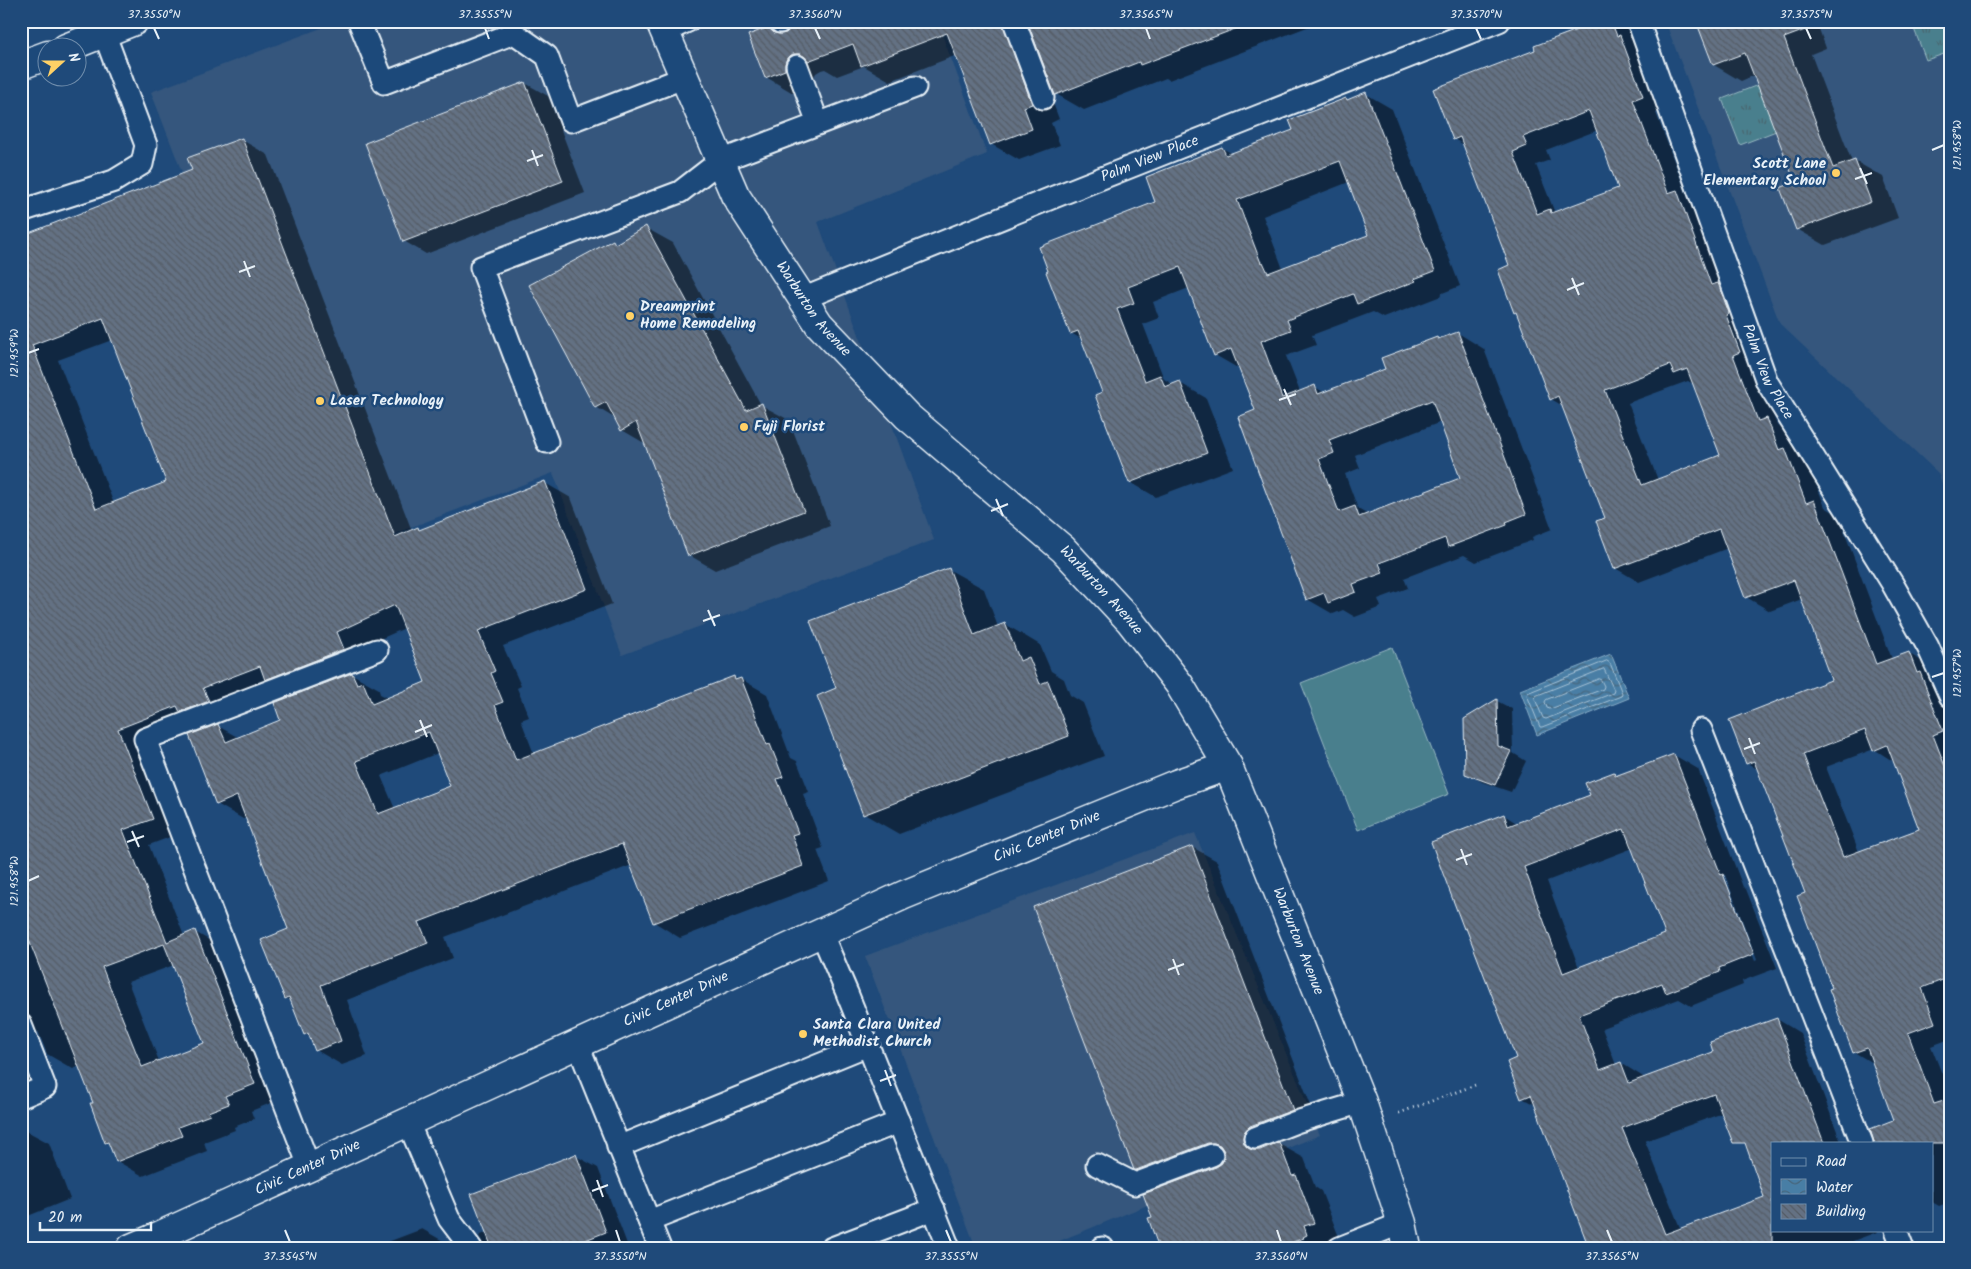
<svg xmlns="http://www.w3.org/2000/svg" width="1971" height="1269" font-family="Kalam,sans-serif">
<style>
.built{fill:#34567d}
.grass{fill:url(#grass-tufts);stroke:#98b8c2}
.pitch{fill:#497f8d;stroke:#98b8c2}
.water{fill:url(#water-waves);stroke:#88acc6}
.shadow{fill:#0007;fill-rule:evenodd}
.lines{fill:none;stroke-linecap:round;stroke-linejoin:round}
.shore{stroke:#a8c3d7;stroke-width:1}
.building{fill:url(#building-back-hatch);stroke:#e8f1f8;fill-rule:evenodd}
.service-casing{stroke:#e8f1f8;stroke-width:25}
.minor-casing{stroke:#e8f1f8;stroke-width:31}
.tertiary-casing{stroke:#e8f1f8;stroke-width:31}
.secondary-casing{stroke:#e8f1f8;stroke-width:31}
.path{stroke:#e8f1f8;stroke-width:3;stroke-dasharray:1 4;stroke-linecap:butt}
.service{stroke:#1f4a7a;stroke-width:21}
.minor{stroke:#1f4a7a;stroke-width:28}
.tertiary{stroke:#1f4a7a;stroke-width:28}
.secondary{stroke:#1f4a7a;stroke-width:28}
.ticks{fill:none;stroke:#e8f1f8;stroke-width:2}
.poi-dot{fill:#ffd166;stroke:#1f4a7a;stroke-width:2}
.labels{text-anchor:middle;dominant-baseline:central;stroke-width:5;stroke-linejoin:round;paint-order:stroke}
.street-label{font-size:15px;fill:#e8f1f8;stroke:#1f4a7a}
.poi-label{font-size:15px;font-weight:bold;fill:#e8f1f8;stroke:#1f4a7a;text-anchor:start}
.neatline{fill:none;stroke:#e8f1f8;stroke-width:2}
.ticks-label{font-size:12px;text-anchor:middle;fill:#e8f1f8}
</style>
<defs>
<pattern id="grass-tufts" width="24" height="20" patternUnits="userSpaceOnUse" patternTransform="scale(1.25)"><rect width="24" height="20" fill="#497f8d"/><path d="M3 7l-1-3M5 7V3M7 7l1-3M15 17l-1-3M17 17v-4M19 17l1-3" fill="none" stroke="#48666f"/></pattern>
<pattern id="water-waves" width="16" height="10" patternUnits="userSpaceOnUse" patternTransform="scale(1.25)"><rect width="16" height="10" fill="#487ea5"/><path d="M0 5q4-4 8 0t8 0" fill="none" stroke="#47667c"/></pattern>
<pattern id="building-back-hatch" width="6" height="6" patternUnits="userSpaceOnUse" patternTransform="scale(1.25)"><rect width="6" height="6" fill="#647183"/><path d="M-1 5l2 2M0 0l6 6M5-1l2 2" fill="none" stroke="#555c66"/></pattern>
</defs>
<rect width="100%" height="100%" fill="#1f4a7a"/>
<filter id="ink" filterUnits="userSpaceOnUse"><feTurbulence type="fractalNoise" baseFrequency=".02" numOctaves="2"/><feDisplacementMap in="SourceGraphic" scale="10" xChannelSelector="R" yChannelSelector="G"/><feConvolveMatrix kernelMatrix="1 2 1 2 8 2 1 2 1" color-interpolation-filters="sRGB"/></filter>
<g filter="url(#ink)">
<g class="built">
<path d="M340 21H937L987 154 818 222 934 540 622 655 553 473 331 558 151 92Z"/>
<path d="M1665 21H1950V504L1938 473 1780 324Z"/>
<path d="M1195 833 1320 1135 1042 1248H976L865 956Z"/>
</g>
<g class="grass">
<path d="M1911 21H1950V52L1926 60Z"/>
<path d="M1758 85 1776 131 1740 145 1722 99Z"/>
</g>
<path class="pitch" d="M1392 647 1449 794 1358 830 1301 683Z"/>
<path class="water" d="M1611 654 1629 698 1537 735 1520 690Z"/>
<g class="shadow">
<path d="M793 21H1323L1169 80 1166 78 1084 110 1056 94 1032 29 1029 36 1030 42 1059 119 1051 123 1060 145 1019 160 991 144 957 55 890 81 864 66 837 76 825 69 821 70 816 73 812 80 813 86 793 93 766 77 769 28 781 36 786 34 792 28Z"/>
<path d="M1604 21H1613L1633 33 1666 109 1656 113 1688 198 1701 205 1755 368 1777 425 1790 433 1800 458 1808 463 1825 507 1838 515 1892 659 1908 653 1932 667 1950 702V1039L1931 1046 1950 1094V1202L1939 1206 1932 1202V1143L1895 1121 1874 1064 1854 1052 1806 893 1759 770 1747 763 1833 681 1802 599 1770 611 1746 597 1728 548 1639 582 1615 568 1606 519 1563 406 1551 399 1518 314 1515 312 1511 266 1464 145 1454 139 1537 50ZM1598 130 1620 188 1555 213 1536 165 1550 160 1546 150ZM1688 381 1693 384 1721 456 1658 480 1628 403ZM1874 749 1894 762 1920 830 1859 852 1826 767Z"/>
<path d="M1816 21 1826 48 1811 54 1852 162 1855 161 1883 177 1898 218 1825 245 1797 229V183L1755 75 1741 81 1714 65Z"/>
<path d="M525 83 548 96 585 193 426 254 404 241Z"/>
<path d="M1366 94 1392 109 1460 286 1440 294 1441 296 1384 318 1373 312 1312 335 1316 345 1286 356 1300 392 1315 387 1325 393 1386 369 1437 338 1441 340 1458 333 1484 349 1552 529 1532 537 1533 540 1476 562 1464 555 1404 578 1408 588 1378 599 1381 607 1355 617 1343 610 1333 614 1307 599 1256 411 1241 370 1215 355 1189 288 1153 302 1159 318 1143 324 1164 379 1174 385 1180 383 1206 398 1233 468 1156 497 1130 482 1104 393 1083 340 1071 333 1157 203 1222 148 1233 154 1294 130 1346 99 1348 101ZM1349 182 1370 235 1283 269 1263 216ZM1441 422 1462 479 1368 515 1358 509 1345 474 1360 468 1355 455Z"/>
<path d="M242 140 268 155 412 531 418 529 421 530 545 483 571 498 612 604 503 646 521 686 517 688 529 717 521 720 534 754 734 677 739 680 741 679 767 694 791 758 797 761 809 792 803 794 823 848 817 850 829 881 680 938 654 922 632 865 445 937 453 958 347 1000 367 1056 342 1065 316 1050 311 1038 305 1034 293 1002 286 998 290 930 246 818 243 819 217 804 218 726 239 738 282 720 352 674 379 689 380 694 388 698 426 683 405 628 144 744 178 834 149 845 156 864 184 936 195 932 221 947 281 1099 251 1111 254 1119 234 1127 235 1130 204 1142 207 1151 143 1176 117 1161 110 1144 106 1142 80 1066 73 1069 47 1054 38 1031 35 1039 48 1078 21 1089V923L26 922 21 237 194 171ZM112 340 167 483 114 504 58 360ZM438 753 451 787 395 809 381 776ZM174 965 205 1044 159 1061 128 982Z"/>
<path d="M646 228 673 243 761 405 789 420 830 526 715 570 689 555 646 444 622 430 616 419 596 407 613 241 617 244Z"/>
<path d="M948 569 984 589 998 627 1005 624 1040 645 1051 671 1064 679 1070 695 1083 703 1104 756 899 834 864 814 838 689Z"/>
<path d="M1497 701 1512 709 1513 753 1526 761 1511 792 1482 782 1466 773Z"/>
<path d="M1674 755 1698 769 1743 887 1746 889 1777 968 1742 981 1743 985 1691 1006 1679 999 1602 1028 1616 1065 1621 1063 1645 1078 1714 1053 1777 1019 1800 1033 1841 1142 1847 1140 1852 1143H1772V1230H1876L1877 1232 1834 1248H1590L1537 1106 1522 1098 1518 1059 1468 930 1465 928 1504 815 1518 824 1591 796 1614 774 1619 776ZM1633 848 1667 935 1579 968 1547 881ZM1722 875H1725L1757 960 1755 961ZM1723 1113 1744 1137 1766 1198 1681 1230 1645 1141Z"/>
<path d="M1192 847 1217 861 1318 1124 1275 1140 1267 1147 1279 1144 1304 1158 1315 1187 1321 1191 1339 1237 1328 1241 1331 1248H1160L1154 1217 1227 1160 1162 1184 1135 1169Z"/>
<path d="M21 1128 49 1143 70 1199 28 1216 29 1221 21 1224Z"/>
<path d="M576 1156 598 1168 627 1244 618 1248H485L479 1236 487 1232Z"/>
<path d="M422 1229 443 1241 446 1248H372Z"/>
</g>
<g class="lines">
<g class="shore">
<path d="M1607 661 1610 663 1622 693 1621 696 1542 727H1540L1527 695 1528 693Z"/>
<path d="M1604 669 1614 690 1613 693 1546 719 1543 718 1535 699 1536 696Z"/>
<path d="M1599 679 1601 680 1604 686 1603 689 1550 709 1547 708 1545 702 1546 700Z"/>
</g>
</g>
<g class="building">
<path d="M792 21H1002L1032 104 1024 107 1032 129 990 145 947 33 861 66 853 44 808 61 805 57 800 54H793L787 58 785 64V70L765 78 748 35 769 27 774 33 780 34 786 33 791 28Z"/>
<path d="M1027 21H1248V24L1140 65 1139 62 1055 95Z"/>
<path d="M1601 21H1611L1617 36 1620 35 1643 96 1633 100 1668 193 1677 190 1711 285 1718 283 1729 313 1726 315 1740 352 1733 355 1758 421 1767 418 1779 450 1785 448 1806 503 1814 500 1876 664 1909 652 1917 673 1920 672 1943 731 1933 735 1950 779V977L1922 988 1935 1023 1908 1033 1934 1104 1950 1099V1143H1874L1870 1129 1893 1120 1867 1048 1853 1053 1829 989 1832 988 1797 896 1805 893 1754 761 1746 764 1729 720 1831 680 1794 580 1745 598 1719 529 1614 569 1596 521 1605 518 1558 396 1550 400 1516 312 1514 313 1498 270 1509 265 1460 137 1453 140 1433 89 1535 50 1534 46ZM1589 111 1618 188 1551 213 1550 209 1537 214 1513 152 1527 146 1523 137ZM1670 365 1674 374 1687 369 1720 455 1642 485 1605 390ZM1865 730 1873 751 1887 745 1919 829 1843 857 1803 754Z"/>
<path d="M1696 21H1821V24L1784 38 1833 168 1855 160 1871 202 1796 230 1780 188 1795 182 1745 53 1713 65Z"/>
<path d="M525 82 563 181 403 242 365 143Z"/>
<path d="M1366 92 1435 271 1414 279 1416 281 1357 304 1353 294 1287 320 1291 330 1261 341 1282 398 1315 385 1318 394 1385 369 1381 358 1437 337 1438 339 1458 332 1526 514 1506 522 1507 525 1448 547 1445 538 1379 563 1383 573 1353 584 1356 592 1328 603 1324 593 1306 600 1238 417 1255 410 1231 349 1214 356 1180 267 1128 287 1134 303 1117 309 1145 381 1160 375 1165 387 1180 381 1207 453 1129 483 1095 395 1102 392 1078 331 1070 334 1046 272 1048 271 1039 247 1155 202 1146 177 1222 147 1226 155 1293 130 1289 120 1346 98 1347 100ZM1340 161 1368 235 1268 273 1263 262 1261 263 1237 200ZM1432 400 1460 478 1359 517 1355 506 1339 512 1319 459 1334 453 1329 440Z"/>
<path d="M242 138 395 537 418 527 419 530 545 481 587 589 478 631 495 671 491 673 503 702 495 705 516 760 734 676 735 680 741 678 767 745 770 744 783 777 777 779 798 833 792 835 803 866 653 923 622 844 419 922 428 943 321 985 341 1041 315 1051 308 1033 304 1035 289 997 285 999 261 940 288 929 237 796 216 805 189 735 218 724 226 742 280 720 274 703 352 673 357 684 363 682 372 704 425 682 395 605 337 632 344 649 265 680 260 666 203 688 209 701 180 712 177 706 118 729 153 819 123 830 167 942 195 930 255 1084 225 1096 229 1104 208 1112 210 1115 178 1127 182 1136 116 1162 108 1142 105 1143 90 1103H93L21 920V236L192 170 187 158ZM103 318 166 482 96 509 32 345ZM429 732 450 786 378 814 356 761ZM164 944 204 1043 142 1067 102 967Z"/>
<path d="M646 226 746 410 762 403 804 511 688 556 636 422 621 431 606 402 595 408 529 285 613 240 615 244Z"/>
<path d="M949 568 974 635 1005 623 1020 661 1029 657 1040 684 1048 681 1069 736 863 815 817 696 836 688 810 621Z"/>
<path d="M1497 699 1498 746 1511 751 1495 785 1465 774 1464 719Z"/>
<path d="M1674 754 1721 875 1723 874 1754 954 1719 968 1720 972 1666 993 1662 983 1579 1015 1600 1070 1621 1062 1629 1083 1713 1052 1710 1042 1777 1018 1824 1143H1772V1248H1589L1531 1095 1521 1099 1507 1062 1516 1058 1466 928 1464 929 1431 842 1504 814 1508 826 1590 795 1585 783 1614 772 1615 776ZM1624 829 1665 934 1563 973 1524 867ZM1714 1094 1733 1143H1745L1764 1197 1665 1234 1622 1128Z"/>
<path d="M1192 846 1293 1110 1250 1126 1245 1131 1243 1137 1244 1143 1248 1148 1253 1150H1260L1279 1142 1292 1176 1296 1175 1314 1223 1304 1226 1307 1235 1303 1237 1304 1238 1277 1248H1159L1148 1218 1152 1217 1143 1194 1216 1167 1222 1163 1224 1157V1151L1220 1145 1214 1143H1208L1136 1170H1134L1033 907Z"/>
<path d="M576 1154 606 1232 565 1248H492L471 1194Z"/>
</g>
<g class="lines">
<g class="service-casing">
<g id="service">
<path d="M359 21 384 83 514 33 547 56 571 121 683 78"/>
<path d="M780 21V22"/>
<path d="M1014 21 1043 98"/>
<path id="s1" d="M1638 21 1767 382 1892 583 1928 647 1950 696"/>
<path d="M664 32 688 21"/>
<path d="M797 66 818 123"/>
<path d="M21 211 114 181 142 164 146 145 104 33"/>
<path id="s2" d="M802 299 1054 197 1499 21"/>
<path d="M547 442 481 267 680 192 720 161 915 87"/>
<path d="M1701 730 1862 1143"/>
<path d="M821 932 847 993 949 1248"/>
<path d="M21 1025 45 1087 21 1097"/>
<path d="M578 1045 660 1248"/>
<path d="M408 1122 449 1219 471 1248"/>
<path d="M1255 1138 1296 1122 1362 1102"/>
<path d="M618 1147 868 1045"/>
<path d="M1097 1165 1135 1184 1212 1155"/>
<path d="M309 1166 145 739 377 650"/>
<path d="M649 1221 899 1122"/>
<path d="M1896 1230 1903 1248"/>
<path d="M832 1248 934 1209"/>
<path d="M1102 1248H1103"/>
<path d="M1339 1248 1402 1223"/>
</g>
</g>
<g class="minor-casing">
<g id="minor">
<path id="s3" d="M131 1248 152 1239 904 895 1176 784 1228 766"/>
</g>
</g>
<g class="tertiary-casing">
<g id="tertiary">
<path id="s4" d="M660 21 735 195 819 324 907 416 1063 549 1130 621 1179 684 1228 766 1362 1102 1402 1223 1407 1248"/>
</g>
</g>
<g class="secondary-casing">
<g id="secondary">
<path d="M66 48 134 21"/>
<path d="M21 65 48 55"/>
</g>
</g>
<path class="path" d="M1399 1113 1478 1084"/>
<use href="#service" class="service"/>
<use href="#minor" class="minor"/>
<use href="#tertiary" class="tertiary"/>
<use href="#secondary" class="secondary"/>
</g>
</g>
<path class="ticks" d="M154 28 159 39M485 28 489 39M815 28 820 39M1146 28 1150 39M1476 28 1481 39M1806 28 1811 39M532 150 538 166M1932 150 1944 145M527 161 543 155M1860 168 1867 184M1855 179 1872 173M244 261 250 277M239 272 255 266M1572 278 1579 295M1567 290 1584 283M28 353 39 349M1284 389 1291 405M1279 400 1296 394M996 499 1003 516M991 511 1008 504M708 610 715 626M703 621 720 615M1932 677 1944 673M420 720 427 737M415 732 432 725M1749 738 1755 754M1744 749 1760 743M132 831 139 847M127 842 144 836M1461 849 1467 865M1456 860 1472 854M28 881 39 876M1173 959 1179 975M1168 970 1184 964M885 1070 891 1086M880 1081 896 1075M597 1180 603 1197M592 1191 608 1185M285 1230 290 1242M616 1230 620 1242M946 1230 951 1242M1277 1230 1281 1242M1607 1230 1612 1242"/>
<g class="poi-dot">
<circle cx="1836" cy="173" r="5"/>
<circle cx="630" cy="316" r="5"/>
<circle cx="320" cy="401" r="5"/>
<circle cx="744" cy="427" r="5"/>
<circle cx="803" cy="1034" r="5"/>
</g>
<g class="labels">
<g class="street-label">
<text stroke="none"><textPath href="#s2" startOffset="375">Palm View Place</textPath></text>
<text stroke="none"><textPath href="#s4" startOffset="328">Warburton Avenue</textPath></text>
<text stroke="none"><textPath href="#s1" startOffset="374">Palm View Place</textPath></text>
<text stroke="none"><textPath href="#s4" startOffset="732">Warburton Avenue</textPath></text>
<text stroke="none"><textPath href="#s3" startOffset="1004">Civic Center Drive</textPath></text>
<text stroke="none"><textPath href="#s4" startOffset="1138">Warburton Avenue</textPath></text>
<text stroke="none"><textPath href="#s3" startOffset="599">Civic Center Drive</textPath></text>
<text stroke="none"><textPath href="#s3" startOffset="194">Civic Center Drive</textPath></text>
</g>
<g class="poi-label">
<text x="1826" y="164" text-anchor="end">Scott Lane<tspan x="1826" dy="17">Elementary School</tspan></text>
<text x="640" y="307">Dreamprint<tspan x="640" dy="17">Home Remodeling</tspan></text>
<text x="330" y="401">Laser Technology</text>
<text x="754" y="427">Fuji Florist</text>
<text x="813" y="1025">Santa Clara United<tspan x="813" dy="17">Methodist Church</tspan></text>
</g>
</g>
<rect width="1971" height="1269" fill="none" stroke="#1f4a7a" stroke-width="55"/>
<rect x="1771" y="1142" width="162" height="90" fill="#1f4a7a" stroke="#6f8dac"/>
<rect x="1781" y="1158" width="25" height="8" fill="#1f4a7a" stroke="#6f8dac"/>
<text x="1816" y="1166" font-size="15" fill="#e8f1f8">Road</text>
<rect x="1781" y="1179" width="25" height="15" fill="url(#water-waves)" stroke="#6f8dac"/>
<text x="1816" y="1192" font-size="15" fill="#e8f1f8">Water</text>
<rect x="1781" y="1204" width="25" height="15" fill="url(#building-back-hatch)" stroke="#6f8dac"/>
<text x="1816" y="1216" font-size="15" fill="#e8f1f8">Building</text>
<g transform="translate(62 62) rotate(69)"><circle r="24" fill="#1f4a7a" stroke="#6f8dac"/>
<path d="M0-4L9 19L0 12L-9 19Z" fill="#ffd166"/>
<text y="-8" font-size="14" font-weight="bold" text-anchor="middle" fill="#e8f1f8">N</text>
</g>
<path d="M40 1222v8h111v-8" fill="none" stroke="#e8f1f8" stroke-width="2.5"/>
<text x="48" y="1222" font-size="15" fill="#e8f1f8" stroke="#1f4a7a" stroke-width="4" paint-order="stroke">20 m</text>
<rect x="28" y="28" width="1916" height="1214" class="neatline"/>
<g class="ticks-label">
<text x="154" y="18">37.3550°N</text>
<text x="485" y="18">37.3555°N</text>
<text x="815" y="18">37.3560°N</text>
<text x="1146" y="18">37.3565°N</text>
<text x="1476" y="18">37.3570°N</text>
<text x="1806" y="18">37.3575°N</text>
<text transform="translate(1957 145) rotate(-90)" y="4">121.958°W</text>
<text transform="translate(14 353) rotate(-90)" y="4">121.959°W</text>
<text transform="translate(1957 673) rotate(-90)" y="4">121.957°W</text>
<text transform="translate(14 881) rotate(-90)" y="4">121.958°W</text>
<text x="290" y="1260">37.3545°N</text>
<text x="620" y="1260">37.3550°N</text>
<text x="951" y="1260">37.3555°N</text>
<text x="1281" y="1260">37.3560°N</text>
<text x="1612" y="1260">37.3565°N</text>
</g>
</svg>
